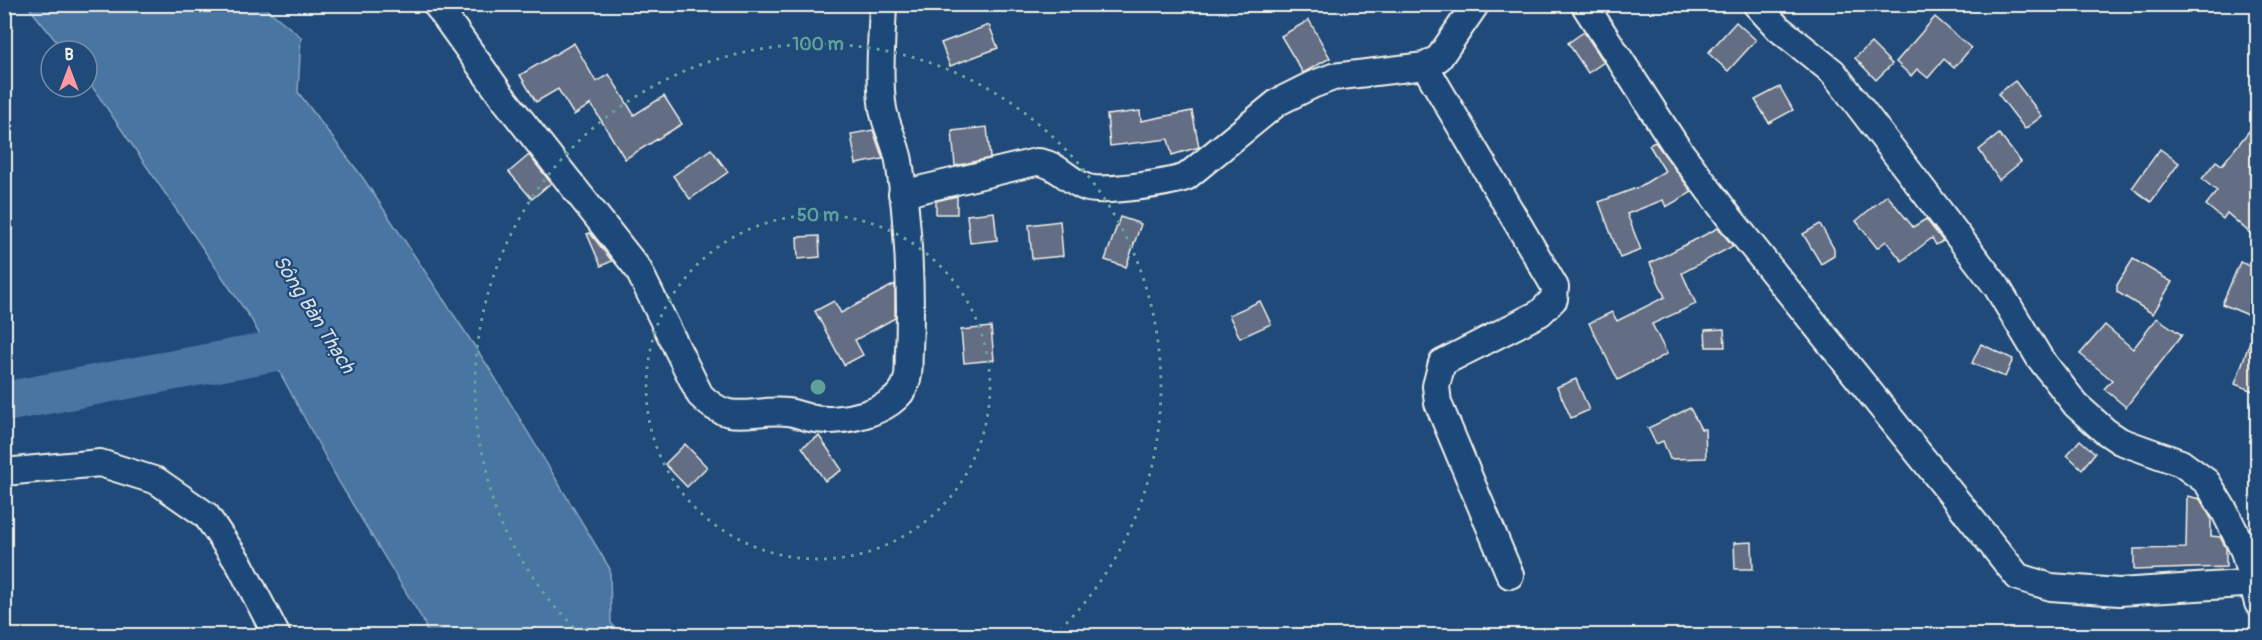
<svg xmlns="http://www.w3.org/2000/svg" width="2262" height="640" font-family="Pangolin,sans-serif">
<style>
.water{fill:#4974a3;stroke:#8da6bf;stroke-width:1.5}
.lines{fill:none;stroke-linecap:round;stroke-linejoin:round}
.river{stroke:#4974a3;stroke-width:40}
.building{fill:#646d84;stroke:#f4f1e8;stroke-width:1.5}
.minor-casing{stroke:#f4f1e8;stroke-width:30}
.minor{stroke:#1f4a7a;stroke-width:26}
.ring{fill:none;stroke:#5fa199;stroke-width:3;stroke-dasharray:3 6}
.labels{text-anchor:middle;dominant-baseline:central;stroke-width:4.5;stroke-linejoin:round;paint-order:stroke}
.water-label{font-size:20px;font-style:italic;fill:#dadede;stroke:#1f4a7a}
.centre{fill:#5fa199;stroke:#1f4a7a;stroke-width:3}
.ring-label{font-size:18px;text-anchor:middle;font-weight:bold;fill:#5fa199;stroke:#1f4a7a;stroke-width:4.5;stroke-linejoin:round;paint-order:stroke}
</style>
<rect width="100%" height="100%" fill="#1f4a7a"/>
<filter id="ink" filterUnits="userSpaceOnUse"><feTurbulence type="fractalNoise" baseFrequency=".0167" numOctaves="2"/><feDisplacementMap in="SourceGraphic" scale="12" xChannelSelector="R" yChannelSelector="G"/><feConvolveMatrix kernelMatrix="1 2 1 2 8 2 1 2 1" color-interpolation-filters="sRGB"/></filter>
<g filter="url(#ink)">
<path class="water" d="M27 5H262L301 37 298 92 363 178 491 371 610 569 611 623 622 635H428L423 620 339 482 251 319 87 79V51H64Z"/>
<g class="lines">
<path class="river" d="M4 402 323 342"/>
</g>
<g class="building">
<path d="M1935 17 1971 48 1954 68 1944 59 1928 78 1917 69 1911 76 1896 62Z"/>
<path d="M1309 20 1330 58 1303 73 1281 36Z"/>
<path d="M1736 22 1756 40 1728 71 1708 53Z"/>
<path d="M989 25 998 48 950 66 941 43Z"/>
<path d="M1584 32 1604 62 1588 73 1568 43Z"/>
<path d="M574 43 596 82 609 74 634 115 664 96 682 124 625 159 591 104 574 115 558 89 536 102 520 75Z"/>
<path d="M1871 43 1892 64 1876 80 1855 58Z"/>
<path d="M2015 81 2042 116 2025 129 1998 94Z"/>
<path d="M1780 87 1793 110 1769 123 1755 100Z"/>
<path d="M1140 111 1141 121 1192 111 1199 147 1172 155 1168 139 1110 146 1107 115Z"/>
<path d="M2258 120V240L2227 213 2223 219 2206 205 2217 191 2202 179 2216 161 2222 165Z"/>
<path d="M987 127 990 158 955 166 952 131Z"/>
<path d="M873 130 883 159 856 164 851 134Z"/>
<path d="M1999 134 2021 162 1999 180 1979 150Z"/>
<path d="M1655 142 1692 192 1666 207 1663 200 1627 214 1641 250 1620 258 1599 202 1639 187 1665 171 1649 145Z"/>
<path d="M711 149 728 172 690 199 673 176Z"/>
<path d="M2160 149 2179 163 2151 202 2132 188Z"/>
<path d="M529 155 551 183 532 199 509 172Z"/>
<path d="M1887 195 1913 227 1926 219 1943 241 1936 245 1932 238 1902 261 1886 241 1877 248 1856 221Z"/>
<path d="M957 196V214H936V201Z"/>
<path d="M994 212 997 240 970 243 967 215Z"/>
<path d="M1120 217 1141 224 1126 267 1105 260Z"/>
<path d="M1060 221 1063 256 1032 259 1029 225Z"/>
<path d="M1820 224 1834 249V256L1821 264 1803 234Z"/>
<path d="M1718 228 1733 246 1682 273 1696 304 1652 324 1667 354 1618 380 1589 323 1612 312 1617 321 1665 297 1650 263Z"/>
<path d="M590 233 612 261 601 266 587 234Z"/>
<path d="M819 236 820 257 798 259 797 237Z"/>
<path d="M2133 259 2172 282 2153 314 2117 292V285Z"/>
<path d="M2240 262 2258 269V319L2222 304Z"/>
<path d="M895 284V318L855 340 863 355 844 365 815 311 834 301 841 313Z"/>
<path d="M1260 301 1271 324 1240 338 1229 315Z"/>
<path d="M2157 318 2182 335 2126 407 2104 389 2112 380 2080 354 2105 325 2133 349Z"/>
<path d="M991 327 994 360 964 363 961 330Z"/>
<path d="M2255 327 2258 328V378L2253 391 2235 384Z"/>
<path d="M1724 329 1725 347H1706L1705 330Z"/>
<path d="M1981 344 2013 359 2005 377 1972 363Z"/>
<path d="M1576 379 1589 410 1571 418 1557 387Z"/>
<path d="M1690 408 1701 429H1705L1706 458 1670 459 1663 441 1656 444 1648 428Z"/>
<path d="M819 436 842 470 825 481 802 447Z"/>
<path d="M2080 440 2095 453 2082 469 2067 455Z"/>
<path d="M685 444 707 467 687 487 665 464Z"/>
<path d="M2187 496 2200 499 2211 518V536L2220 537 2226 548V567L2134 570V549L2186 548Z"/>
<path d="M1752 542 1753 569H1735L1734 543Z"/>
</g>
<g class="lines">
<g class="minor-casing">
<g id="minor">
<path d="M436 4 501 95 638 269 700 395C730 427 751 408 788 412 795 413 803 416 810 418 837 425 896 413 906 383 910 374 908 361 909 351 912 293 908 219 899 161 896 143 886 127 883 109 878 80 882 35 883 4"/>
<path d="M1584 4 1676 146 1732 221 2018 577 2051 587 2119 592 2258 583"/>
<path d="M1756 4 1778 28 1833 72 1997 287 2039 357 2076 405 2105 431 2120 441 2181 463 2207 482 2225 512 2244 551 2258 603"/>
<path d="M1425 66 1555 287 1554 299 1540 313 1442 363 1436 386 1438 403 1510 575"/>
<path d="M902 194 1036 162C1055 162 1067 180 1085 187 1101 194 1168 183 1186 177L1278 102 1312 85 1333 77 1425 66 1439 58 1476 4"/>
<path d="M4 472 100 463 157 481 206 515 240 565 277 636"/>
</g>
</g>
<use href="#minor" class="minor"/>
</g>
</g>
<g class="ring">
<circle cx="818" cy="387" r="172"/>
<path d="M580 634A343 343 0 1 1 1056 634"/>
</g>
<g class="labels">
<g class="water-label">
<text transform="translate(314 314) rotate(58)">Sông Bàn Thạch</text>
</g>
</g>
<circle cx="818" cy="387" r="9" class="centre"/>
<g class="ring-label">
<text x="818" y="50">100 m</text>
<text x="818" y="221">50 m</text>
</g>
<rect width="2262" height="640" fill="none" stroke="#1f4a7a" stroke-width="24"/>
<rect x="12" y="12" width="2238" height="616" fill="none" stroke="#f4f1e8" stroke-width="2" filter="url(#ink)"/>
<g transform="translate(69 69)"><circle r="28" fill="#1f4a7a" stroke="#748da6" stroke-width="1.5"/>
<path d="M0-4.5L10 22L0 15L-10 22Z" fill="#ff9aa2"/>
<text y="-9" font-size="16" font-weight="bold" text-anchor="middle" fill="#f4f1e8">B</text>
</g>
</svg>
